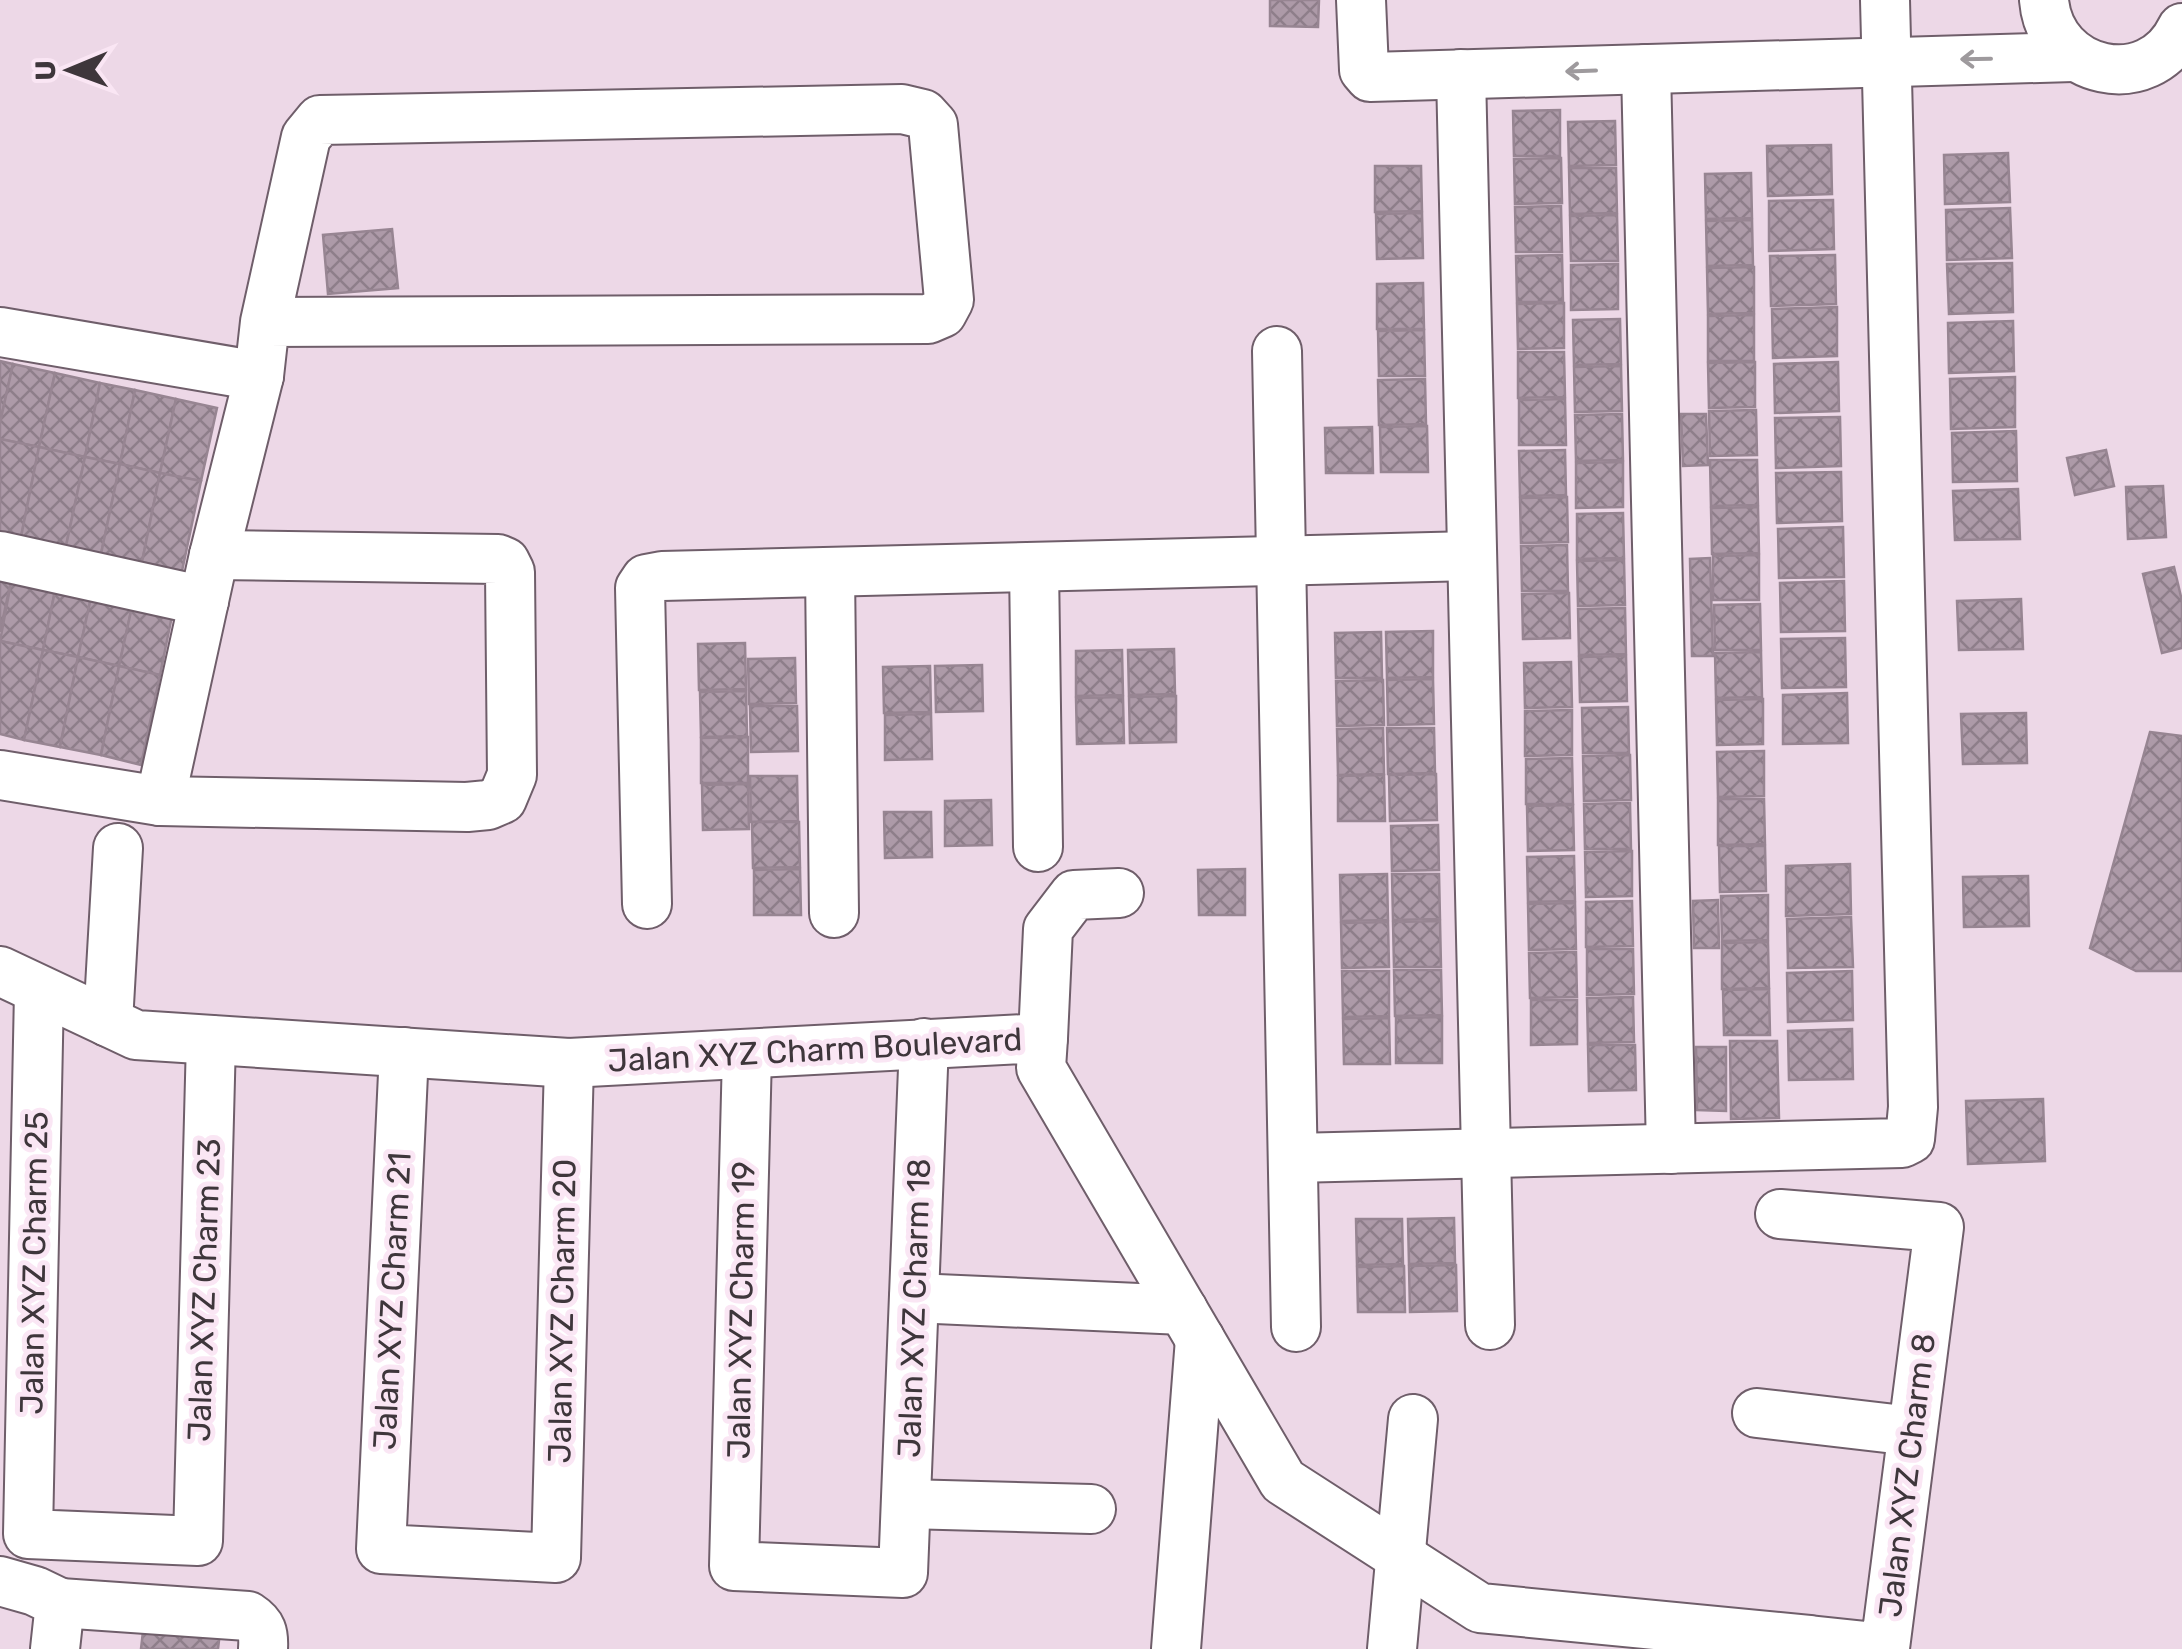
<svg xmlns="http://www.w3.org/2000/svg" width="2182" height="1649" font-family="Rubik,sans-serif">
<style>
.building{fill:url(#building-cross-hatch);stroke:#978592;stroke-width:2.5}
.lines{fill:none;stroke-linecap:round;stroke-linejoin:round}
.minor-casing{stroke:#6f5e6a;stroke-width:52}
.minor{stroke:#fff;stroke-width:48}
.oneway{stroke:#9e9a9d}
.labels{text-anchor:middle;dominant-baseline:central;stroke-width:10;stroke-linejoin:round;paint-order:stroke}
.street-label{font-size:32px;fill:#3e363b;stroke:#fae6f4}
</style>
<defs>
<pattern id="building-cross-hatch" width="8" height="8" patternUnits="userSpaceOnUse" patternTransform="scale(2.5)"><rect width="8" height="8" fill="#ad9aa8"/><path d="M0 0l8 8M0 8l8-8" fill="none" stroke="#8e7e8a"/></pattern>
</defs>
<rect width="100%" height="100%" fill="#edd8e7"/>
<g class="building">
<path d="M1270 0H1319L1318 27 1270 26Z"/>
<path d="M1560 110V156H1514L1513 111Z"/>
<path d="M1615 121 1616 165 1569 166 1568 122Z"/>
<path d="M1831 145 1832 194 1768 196 1767 146Z"/>
<path d="M2008 153 2010 202 1945 204 1944 155Z"/>
<path d="M1561 158 1562 203 1515 204 1514 159Z"/>
<path d="M1375 166H1421L1422 211 1375 212Z"/>
<path d="M1569 168H1616L1617 213 1570 214Z"/>
<path d="M1751 173 1752 218 1706 219 1705 174Z"/>
<path d="M1833 200 1834 249 1769 251V201Z"/>
<path d="M1561 206 1562 252H1516L1515 207Z"/>
<path d="M2010 208 2012 258 1947 260 1946 210Z"/>
<path d="M1422 213 1423 258 1377 259 1376 214Z"/>
<path d="M1617 215 1618 261H1571L1570 216Z"/>
<path d="M1752 220 1753 265 1707 266 1706 221Z"/>
<path d="M392 229 398 288 328 294 323 235Z"/>
<path d="M1562 255 1563 302H1517L1516 256Z"/>
<path d="M1835 255 1836 304 1771 306 1770 256Z"/>
<path d="M2012 263 2013 312 1949 314 1947 264Z"/>
<path d="M1618 264V309L1571 310V265Z"/>
<path d="M1754 267V313L1708 314 1707 268Z"/>
<path d="M1423 283 1424 329H1377V284Z"/>
<path d="M1564 303V348L1518 349 1517 304Z"/>
<path d="M1837 307V356L1773 358 1772 309Z"/>
<path d="M1754 315V361H1708V316Z"/>
<path d="M1620 319 1621 364 1574 365 1573 320Z"/>
<path d="M2013 321 2014 371 1949 373 1948 323Z"/>
<path d="M1424 330 1425 376H1379L1378 331Z"/>
<path d="M1518 352H1564L1565 397 1518 398Z"/>
<path d="M0 361 13 364 0 423Z"/>
<path d="M1755 362V407L1709 408 1708 363Z"/>
<path d="M1838 362 1839 411 1775 413 1774 364Z"/>
<path d="M13 364 55 373 39 447 0 439V423Z"/>
<path d="M1621 366 1622 411 1575 412 1574 367Z"/>
<path d="M55 373 100 383 85 457 39 447Z"/>
<path d="M2015 377V427L1951 429 1950 379Z"/>
<path d="M1425 379 1426 424 1379 425 1378 380Z"/>
<path d="M100 383 135 390 120 464 85 457Z"/>
<path d="M135 390 176 399 160 473 120 464Z"/>
<path d="M176 399 217 408 201 481 160 473Z"/>
<path d="M1565 399 1566 445H1519V400Z"/>
<path d="M1756 410 1757 455 1710 456 1709 411Z"/>
<path d="M1622 414 1623 460 1576 461 1575 415Z"/>
<path d="M1681 414H1706L1708 465 1683 466Z"/>
<path d="M1840 417 1841 466 1776 468 1775 418Z"/>
<path d="M1427 426 1428 472H1381L1380 427Z"/>
<path d="M1372 427 1373 473H1326L1325 428Z"/>
<path d="M2016 431 2017 481 1953 482 1952 433Z"/>
<path d="M0 439 39 447 21 537 0 532Z"/>
<path d="M39 447 85 457 66 546 21 537Z"/>
<path d="M1565 450 1566 495 1520 496 1519 451Z"/>
<path d="M2106 450 2114 486 2075 495 2067 458Z"/>
<path d="M85 457 120 464 101 554 66 546Z"/>
<path d="M1710 460H1757L1758 505 1711 506Z"/>
<path d="M1623 462V507L1576 508V463Z"/>
<path d="M120 464 160 473 142 562 101 554Z"/>
<path d="M1841 472 1842 521 1777 523 1776 473Z"/>
<path d="M160 473 201 481 182 571 142 562Z"/>
<path d="M2163 486 2166 537 2128 539 2126 487Z"/>
<path d="M2018 489 2020 539 1955 540 1953 491Z"/>
<path d="M1567 497 1568 542 1521 543 1520 498Z"/>
<path d="M1758 507 1759 553 1712 554 1711 508Z"/>
<path d="M1623 513 1624 558 1577 559V514Z"/>
<path d="M1843 527 1844 577 1779 578 1778 529Z"/>
<path d="M1567 545 1568 591H1522L1521 546Z"/>
<path d="M1759 555V600H1713V556Z"/>
<path d="M1710 558 1713 656H1692L1690 559Z"/>
<path d="M1624 560 1625 605 1578 606 1577 561Z"/>
<path d="M0 564 14 567 0 632Z"/>
<path d="M14 567 58 576 43 650 0 641Z"/>
<path d="M2174 567 2182 601V648L2162 653 2143 574Z"/>
<path d="M58 576 94 584 78 657 43 650Z"/>
<path d="M1844 581 1845 631 1781 632 1780 583Z"/>
<path d="M94 584 135 593 119 666 78 657Z"/>
<path d="M135 593 175 601 160 675 119 666Z"/>
<path d="M1569 593 1570 638 1523 639 1522 594Z"/>
<path d="M2021 599 2023 649 1959 650 1957 601Z"/>
<path d="M1760 604 1761 650H1715L1714 605Z"/>
<path d="M1625 608 1626 654 1579 655 1578 609Z"/>
<path d="M1433 631V677L1387 678 1386 632Z"/>
<path d="M1381 632 1382 678H1336L1335 633Z"/>
<path d="M1845 638 1846 687 1782 688 1781 639Z"/>
<path d="M0 641 43 650 24 740 0 734Z"/>
<path d="M745 643 746 689 699 690 698 644Z"/>
<path d="M1174 649 1175 694 1129 695 1128 650Z"/>
<path d="M43 650 78 657 60 747 24 740Z"/>
<path d="M1122 650 1123 695 1076 696V651Z"/>
<path d="M1761 652 1762 697 1716 698 1715 653Z"/>
<path d="M1626 656 1627 701 1580 702 1579 657Z"/>
<path d="M78 657 119 666 101 755 60 747Z"/>
<path d="M795 658 796 703 749 704 748 659Z"/>
<path d="M1571 662 1572 707 1525 708 1524 663Z"/>
<path d="M982 665 983 711 936 712 935 666Z"/>
<path d="M119 666 160 675 141 765 101 755Z"/>
<path d="M930 666 931 712 884 713 883 667Z"/>
<path d="M1433 679 1434 724 1388 725 1387 680Z"/>
<path d="M1383 680 1384 725 1337 726 1336 681Z"/>
<path d="M746 691 747 736 701 737 700 692Z"/>
<path d="M1847 693 1848 743 1783 744V695Z"/>
<path d="M1176 696V742L1130 743 1129 697Z"/>
<path d="M1123 697 1124 743 1077 744 1076 698Z"/>
<path d="M1763 699V744L1717 745 1716 700Z"/>
<path d="M750 706H797L798 751 751 752Z"/>
<path d="M1628 707 1629 753H1583L1582 708Z"/>
<path d="M1572 710V755L1525 756V711Z"/>
<path d="M2026 713 2027 763 1963 764 1961 714Z"/>
<path d="M931 714 932 759 885 760V715Z"/>
<path d="M1383 728 1384 774 1338 775 1337 729Z"/>
<path d="M1387 728H1434L1435 773 1388 774Z"/>
<path d="M2150 732 2182 736V971H2136L2090 948Z"/>
<path d="M748 737V783H701V738Z"/>
<path d="M1764 751V796L1718 797 1717 752Z"/>
<path d="M1630 755 1631 800 1584 801 1583 756Z"/>
<path d="M1572 758 1573 804H1526V759Z"/>
<path d="M1436 774 1437 820 1390 821 1389 775Z"/>
<path d="M1384 775 1385 821H1338V776Z"/>
<path d="M750 776H797L798 821 751 822Z"/>
<path d="M748 784 749 829 703 830 702 785Z"/>
<path d="M1718 799H1764L1765 844 1718 845Z"/>
<path d="M991 800 992 845 945 846V801Z"/>
<path d="M1630 803 1631 849H1585L1584 804Z"/>
<path d="M1573 805 1574 850 1528 851 1527 806Z"/>
<path d="M884 812H931L932 857 885 858Z"/>
<path d="M752 822H799L800 867 753 868Z"/>
<path d="M1438 825 1439 870 1392 871 1391 826Z"/>
<path d="M1719 846H1765L1766 891 1720 892Z"/>
<path d="M1632 851V896L1586 897 1585 852Z"/>
<path d="M1574 856 1575 901 1528 902 1527 857Z"/>
<path d="M1850 864 1851 914 1786 916V866Z"/>
<path d="M800 869 801 915H754V870Z"/>
<path d="M1245 869V915H1199L1198 870Z"/>
<path d="M1387 874 1388 920 1341 921 1340 875Z"/>
<path d="M1392 874H1439L1440 919 1393 920Z"/>
<path d="M2028 876 2029 926 1964 927 1963 877Z"/>
<path d="M1768 895V940L1722 941 1721 896Z"/>
<path d="M1718 900 1719 948H1694L1693 901Z"/>
<path d="M1632 901 1633 946 1586 947V902Z"/>
<path d="M1575 903 1576 949 1529 950 1528 904Z"/>
<path d="M1851 917 1853 967 1788 968 1787 919Z"/>
<path d="M1440 921 1441 967H1394L1393 922Z"/>
<path d="M1388 922 1389 967 1342 968 1341 923Z"/>
<path d="M1768 942 1769 988 1722 989V943Z"/>
<path d="M1587 949H1633L1634 994 1587 995Z"/>
<path d="M1576 952 1577 997 1530 998 1529 953Z"/>
<path d="M1394 970H1441L1442 1015 1395 1016Z"/>
<path d="M1342 971H1389V1016L1343 1017Z"/>
<path d="M1852 971 1853 1020 1788 1022 1787 973Z"/>
<path d="M1769 989 1770 1035H1724L1723 990Z"/>
<path d="M1633 997 1634 1042 1588 1043 1587 998Z"/>
<path d="M1531 1000H1577V1044L1531 1045Z"/>
<path d="M1442 1017V1063H1396V1018Z"/>
<path d="M1389 1018 1390 1064H1344L1343 1019Z"/>
<path d="M1852 1029 1853 1079 1789 1080 1788 1031Z"/>
<path d="M1730 1041H1777L1779 1118 1731 1119Z"/>
<path d="M1588 1045H1635L1636 1090 1589 1091Z"/>
<path d="M1696 1047H1726V1111L1697 1110Z"/>
<path d="M2043 1099 2045 1161 1968 1164 1966 1101Z"/>
<path d="M1454 1218 1455 1263 1409 1264 1408 1219Z"/>
<path d="M1356 1219H1402L1403 1264 1357 1265Z"/>
<path d="M1456 1265 1457 1311 1410 1312 1409 1266Z"/>
<path d="M1404 1266 1405 1312H1358L1357 1267Z"/>
<path d="M144 1623 220 1632 218 1649H141Z"/>
</g>
<g class="lines">
<g class="minor-casing">
<g id="minor">
<path d="M1361 0 1364 70 1370 77 2073 57"/>
<path d="M2044 0C2050 74 2149 97 2182 28"/>
<path d="M1646 69 1671 1149"/>
<path d="M1461 74 1490 1325"/>
<path d="M0 332 259 376"/>
<path d="M1277 351 1296 1327"/>
<path d="M0 556 204 601"/>
<path d="M1034 567 1038 847"/>
<path d="M830 572 834 913"/>
<path d="M0 775 160 801 467 807 488 805 502 799 512 775 510 572 505 562 498 559 214 555"/>
<path d="M160 801 214 555 259 376 265 322 306 137 320 120 902 109 923 114 933 125 949 300 942 313 928 319 265 322"/>
<path d="M647 904 640 588 646 579 662 576 1472 556"/>
<path d="M0 971 136 1035 569 1063 1043 1038 1041 1068 1283 1481 1480 1608 1809 1640 1808 1649"/>
<path d="M39 992 28 1534 198 1541 211 1040"/>
<path d="M108 1022 118 848"/>
<path d="M1043 1038 1048 929 1074 895 1119 893"/>
<path d="M404 1052 381 1549 556 1558 569 1063"/>
<path d="M747 1054 734 1566 903 1573 924 1043"/>
<path d="M1294 1158 1902 1143 1910 1139 1913 1107 1885 0"/>
<path d="M1780 1214 1939 1227 1885 1648 1809 1640"/>
<path d="M914 1298 1183 1310"/>
<path d="M1757 1413 1912 1431"/>
<path d="M906 1504 1091 1509"/>
<path d="M0 1581 35 1591 60 1603 55 1649"/>
<path d="M60 1603 248 1616C262 1625 264 1633 263 1649"/>
<path d="M1176 1649 1200 1339"/>
<path d="M1392 1649 1413 1419"/>
</g>
</g>
<use href="#minor" class="minor"/>
</g>
<defs><path id="oneway-shaft" d="M-6 0H5M1.5-3L5.5 0L1.5 3" fill="none" stroke-width="1.6" stroke-linecap="round" stroke-linejoin="round" transform="scale(2.5)"/></defs>
<g class="oneway">
<use href="#oneway-shaft" transform="translate(1976 59) rotate(179)"/>
<use href="#oneway-shaft" transform="translate(1581 71) rotate(178)"/>
</g>
<g class="labels">
<g class="street-label">
<text transform="translate(815 1050) rotate(-3)">Jalan XYZ Charm Boulevard</text>
<text transform="translate(34 1263) rotate(-89)">Jalan XYZ Charm 25</text>
<text transform="translate(204 1290) rotate(-88)">Jalan XYZ Charm 23</text>
<text transform="translate(392 1301) rotate(-87)">Jalan XYZ Charm 21</text>
<text transform="translate(914 1308) rotate(-88)">Jalan XYZ Charm 18</text>
<text transform="translate(741 1310) rotate(-89)">Jalan XYZ Charm 19</text>
<text transform="translate(562 1311) rotate(-89)">Jalan XYZ Charm 20</text>
<text transform="translate(1907 1475) rotate(-83)">Jalan XYZ Charm 8</text>
</g>
</g>
<g transform="translate(70 70) rotate(269)" stroke="#fae6f4" stroke-width="8" paint-order="stroke">
<path d="M0-8L18 38L0 25L-18 38Z" fill="#3e363b"/>
<text y="-15" font-size="28" font-weight="bold" text-anchor="middle" fill="#3e363b">U</text>
</g>
</svg>
